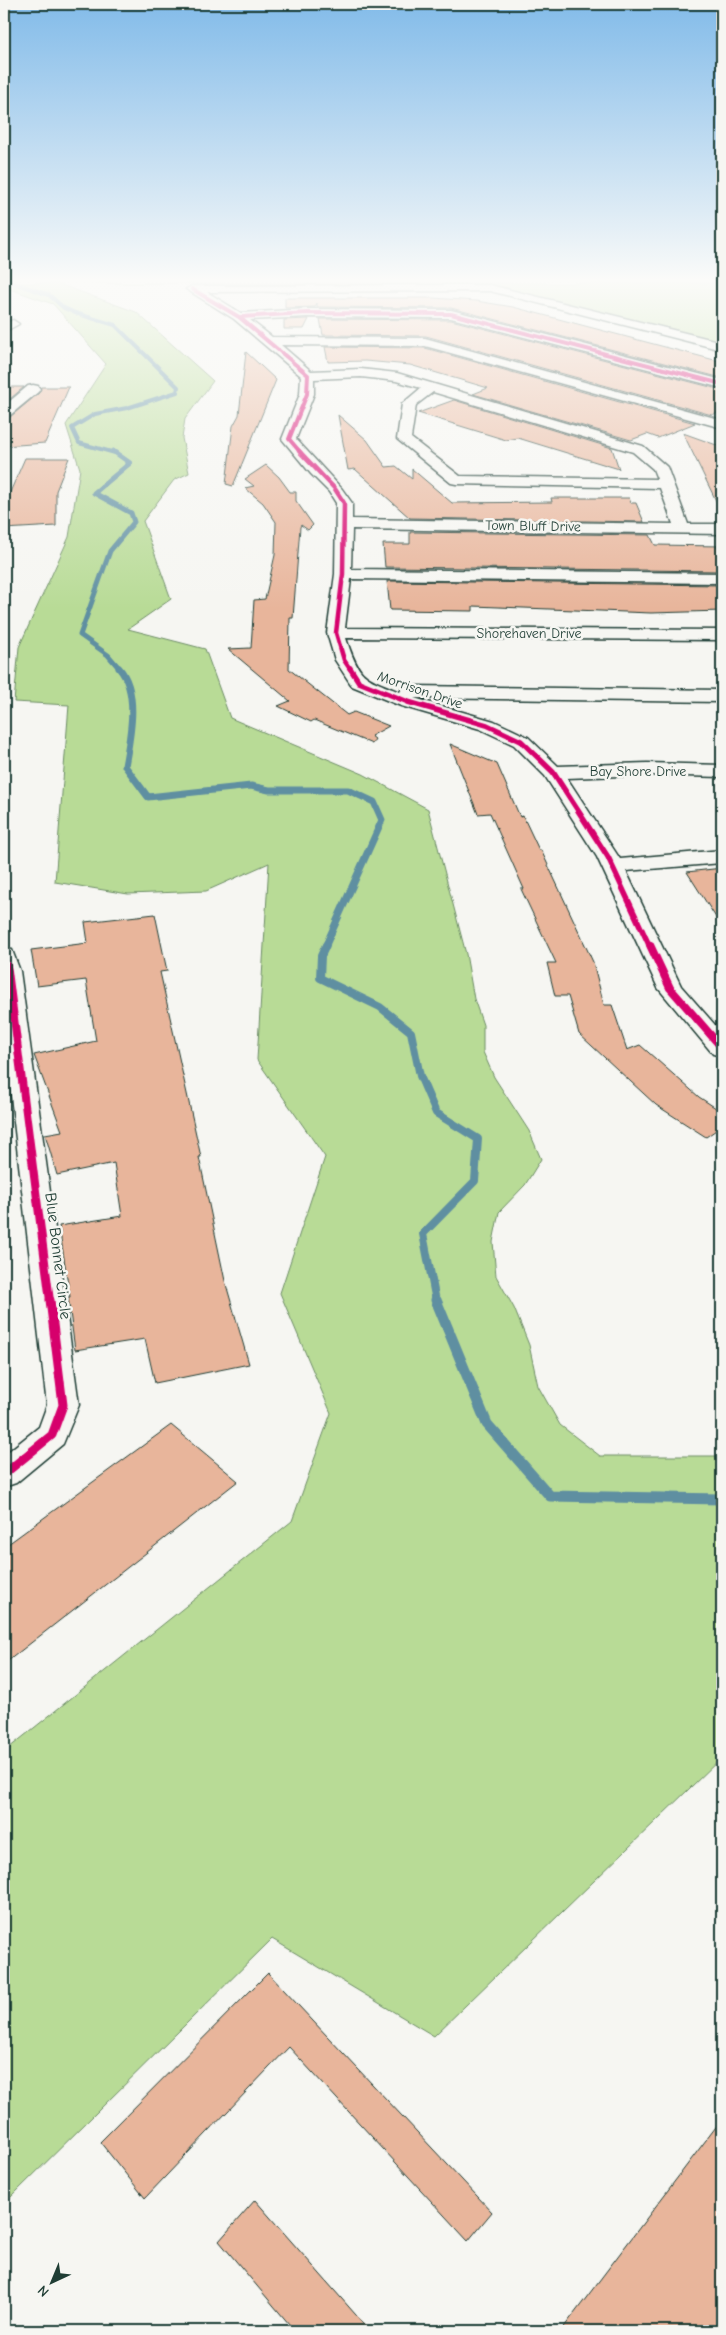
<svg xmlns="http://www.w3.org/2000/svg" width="726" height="2335" font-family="'Comic Neue',sans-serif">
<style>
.green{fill:#b8db96;stroke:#6c8c65}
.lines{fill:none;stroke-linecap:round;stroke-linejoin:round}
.stream-far4{stroke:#5f8fa1;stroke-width:4}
.stream-far3{stroke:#5f8fa1;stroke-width:5}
.stream-far2{stroke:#5f8fa1;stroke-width:7}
.stream-far1{stroke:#5f8fa1;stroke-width:8}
.stream{stroke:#5f8fa1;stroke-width:11}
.building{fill:#e8b59b;stroke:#1f3d34}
.minor-casing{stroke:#1f3d34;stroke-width:3}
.minor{fill:#f6f6f2;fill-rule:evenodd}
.cycleway-far4-casing{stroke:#f6f6f2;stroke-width:5}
.cycleway-far3-casing{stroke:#f6f6f2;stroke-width:6}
.cycleway-far2-casing{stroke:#f6f6f2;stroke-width:8}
.cycleway-far1-casing{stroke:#f6f6f2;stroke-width:11}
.cycleway-casing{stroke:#f6f6f2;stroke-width:12}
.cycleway-far4{stroke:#d6006c;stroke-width:4}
.cycleway-far3{stroke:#d6006c;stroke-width:4.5}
.cycleway-far2{stroke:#d6006c;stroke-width:5.5}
.cycleway-far1{stroke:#d6006c;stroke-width:8}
.cycleway{stroke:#d6006c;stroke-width:9}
.labels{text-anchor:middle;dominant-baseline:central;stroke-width:5;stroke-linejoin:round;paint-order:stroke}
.far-street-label{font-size:14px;fill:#1f3d34;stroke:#f6f6f2}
.street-label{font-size:16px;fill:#1f3d34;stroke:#f6f6f2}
</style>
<rect width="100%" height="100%" fill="#f6f6f2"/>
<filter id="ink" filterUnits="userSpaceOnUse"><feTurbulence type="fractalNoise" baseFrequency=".02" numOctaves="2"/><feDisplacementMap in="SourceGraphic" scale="10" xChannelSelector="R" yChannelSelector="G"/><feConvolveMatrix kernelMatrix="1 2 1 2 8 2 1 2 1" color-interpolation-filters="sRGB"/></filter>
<g filter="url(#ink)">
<g class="green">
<path d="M4 283H56L136 312 213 381 185 419 182 438 189 473 174 480 143 521 171 599 128 629 205 649 230 718 363 774 428 809 466 954 474 999 483 1025V1052L494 1077 529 1131 541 1159 525 1185 499 1212 493 1242 496 1276 514 1308 529 1345 538 1386 560 1425 600 1456H722V1757L434 2036 272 1939 10 2198 4 2190V1752L292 1521 331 1413 280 1293 325 1157 257 1060 269 863 206 891 128 894 55 882 69 705 14 702 19 647 69 537 80 469 66 425 106 364 53 304 4 287Z"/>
<path d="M94 283H722V344L490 286Z"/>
</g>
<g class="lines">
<path class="stream-far4" d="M14 283 49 295 64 308 75 313 115 325 178 387 177 392 127 408 95 414 72 428 79 443 115 453"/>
<path class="stream-far3" d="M113 451 130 463 94 493 131 513 134 522 110 551 80 635 108 655 120 669"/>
<path class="stream-far2" d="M119 668C140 692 130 737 125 766L148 797 251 786 269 790H348L374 802 382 820 325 947"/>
<path class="stream-far1" d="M326 945 321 956 320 978 380 1007 411 1032 420 1076 436 1113 478 1139 475 1181 423 1234 436 1301"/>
<path class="stream" d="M436 1300 487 1424 550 1496 722 1499"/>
</g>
<g class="building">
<path d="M285 298H433L476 301 513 307 722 362V378L451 308 317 307V303L315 307 285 308Z"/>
<path d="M309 319 304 329H284V320Z"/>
<path d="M320 319 451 320 722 390V411L712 415 426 336 323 335Z"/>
<path d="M325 347 425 348 695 423 658 438 647 434 631 440 473 394 488 388 410 365 365 361 328 362Z"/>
<path d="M246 352 276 380 233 486 226 484 233 426 239 415Z"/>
<path d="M4 387H24L4 404Z"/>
<path d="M41 387H69L45 443 4 446V419L10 417 39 393Z"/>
<path d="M454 400 612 448 619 469 518 438 506 440 418 413Z"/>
<path d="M338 415 367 440 386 467 396 466 412 479V469L452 503 552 502 551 498H629L631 503H636L644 522 410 518 355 469 348 470Z"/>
<path d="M683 433 722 447V513Z"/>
<path d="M25 458H69L56 491V526L4 529V506Z"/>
<path d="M266 465 279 477 290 492H296V501L313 525 308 530 301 525 300 527 293 618H290L289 669 347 715 354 712 389 726 371 736 375 739 372 744 314 720 311 722 278 706 290 701 228 649 251 648 254 600 265 599 275 555 276 522 263 503 245 488 254 486 245 479Z"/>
<path d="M410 532 650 535 655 545 722 546V571L385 567 383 544H410Z"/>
<path d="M387 581 722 585V611L651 613 473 606V611L390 610Z"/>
<path d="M450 744 497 764 520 817 523 816 539 850H541L593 962 604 1005H612L627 1050 640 1045 699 1097 722 1112V1126L706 1137 656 1105 579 1034 568 996H555L547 963H556L521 889H524L490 813 478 814Z"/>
<path d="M722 868V927L687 872Z"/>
<path d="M155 914 167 971 160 972 201 1157H199L225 1281 249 1364 155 1383 145 1339 75 1350 68 1297H70L59 1226 122 1216 114 1163 57 1175 45 1134 62 1131 34 1055 96 1041 86 980 37 986 31 950 88 943 85 922Z"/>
<path d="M171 1425 238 1481 4 1664V1547Z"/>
<path d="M268 1973 492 2212 468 2241 289 2047 145 2198 100 2142Z"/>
<path d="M722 2119V2331H561Z"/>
<path d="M255 2200 370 2331H295L219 2241Z"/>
</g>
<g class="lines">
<g class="minor-casing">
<g id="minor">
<path d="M490 285 722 342V350L490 291 207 292 241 313 307 309 451 310 722 380V388L451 318 307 317 250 320 272 337 425 338 722 420V428L425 346 281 345 311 371 361 369 397 373 643 446 667 467 688 524H722V534L352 529 351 569 722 573V583L351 579 345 628 722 630V640L346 638C359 678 363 677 400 692L402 688 409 686 722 690V702L414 698 494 721 528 737 558 766 647 763 722 765V777L647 775 567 778 620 859 722 850V863L626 871 681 986 722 1033V1056L713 1054 658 988 597 857 545 776 514 745 480 729 401 706 352 686 335 660 327 633 335 574 336 503 329 492 311 474 282 439 300 394 301 376 234 319 186 289 192 286ZM361 377 396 381 421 388 402 404 397 439 451 483 456 484 660 488 673 524 352 519V503L342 489 296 439 314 394V379ZM433 392 633 452 653 469 657 479 460 476 411 438 416 405Z"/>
<path d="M13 320 19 324 4 332V324Z"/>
<path d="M33 385 38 386 40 389 38 392 9 416 4 417V406L28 386Z"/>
<path d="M4 948 12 950 20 971 79 1405 63 1444 16 1483 4 1487V1455L39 1427 47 1405 4 1036Z"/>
</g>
</g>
<use href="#minor" class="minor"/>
<g class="cycleway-far4-casing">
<g id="cycleway-far4">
<path d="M192 289 239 317 308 375 307 394 289 439 301 453"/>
<path d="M240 317 307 313 451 314 722 384"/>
</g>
</g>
<g class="cycleway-far3-casing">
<path id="cycleway-far3" d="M299 451 335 489 344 503 343 574 336 633 344 660 350 669"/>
</g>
<g class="cycleway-far2-casing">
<path id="cycleway-far2" d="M350 668 359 682 408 702 487 725 521 741 553 772 608 857 650 947"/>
</g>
<g class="cycleway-far1-casing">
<g id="cycleway-far1">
<path d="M650 945 670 988 722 1048"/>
<path d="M4 955 8 971 50 1301"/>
</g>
</g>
<g class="cycleway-casing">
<path id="cycleway" d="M4 1474 52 1435 63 1405 50 1300"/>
</g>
<use href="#cycleway-far4" class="cycleway-far4"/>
<use href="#cycleway-far3" class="cycleway-far3"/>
<use href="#cycleway-far2" class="cycleway-far2"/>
<use href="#cycleway-far1" class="cycleway-far1"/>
<use href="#cycleway" class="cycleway"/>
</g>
</g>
<linearGradient id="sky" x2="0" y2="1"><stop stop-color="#82bbe9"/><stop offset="0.46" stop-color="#fbfbf9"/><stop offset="1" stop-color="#fbfbf9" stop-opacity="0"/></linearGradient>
<rect width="726" height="609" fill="url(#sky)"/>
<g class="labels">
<g class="far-street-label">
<text transform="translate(533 526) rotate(1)">Town Bluff Drive</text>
<text x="529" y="633">Shorehaven Drive</text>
<text transform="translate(420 690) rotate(19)">Morrison Drive</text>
<text x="638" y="771">Bay Shore Drive</text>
</g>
<g class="street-label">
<text transform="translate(58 1256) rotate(83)">Blue Bonnet Circle</text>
</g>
</g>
<rect width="726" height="2335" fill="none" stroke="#f6f6f2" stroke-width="20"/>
<rect x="10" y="10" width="706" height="2315" fill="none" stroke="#1f3d34" stroke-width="2" filter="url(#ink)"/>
<g transform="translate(52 2282) rotate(224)" stroke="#f6f6f2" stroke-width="4" paint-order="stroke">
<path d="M0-4L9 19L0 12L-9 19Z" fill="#1f3d34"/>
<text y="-8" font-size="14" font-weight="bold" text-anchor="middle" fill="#1f3d34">N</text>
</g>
</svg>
